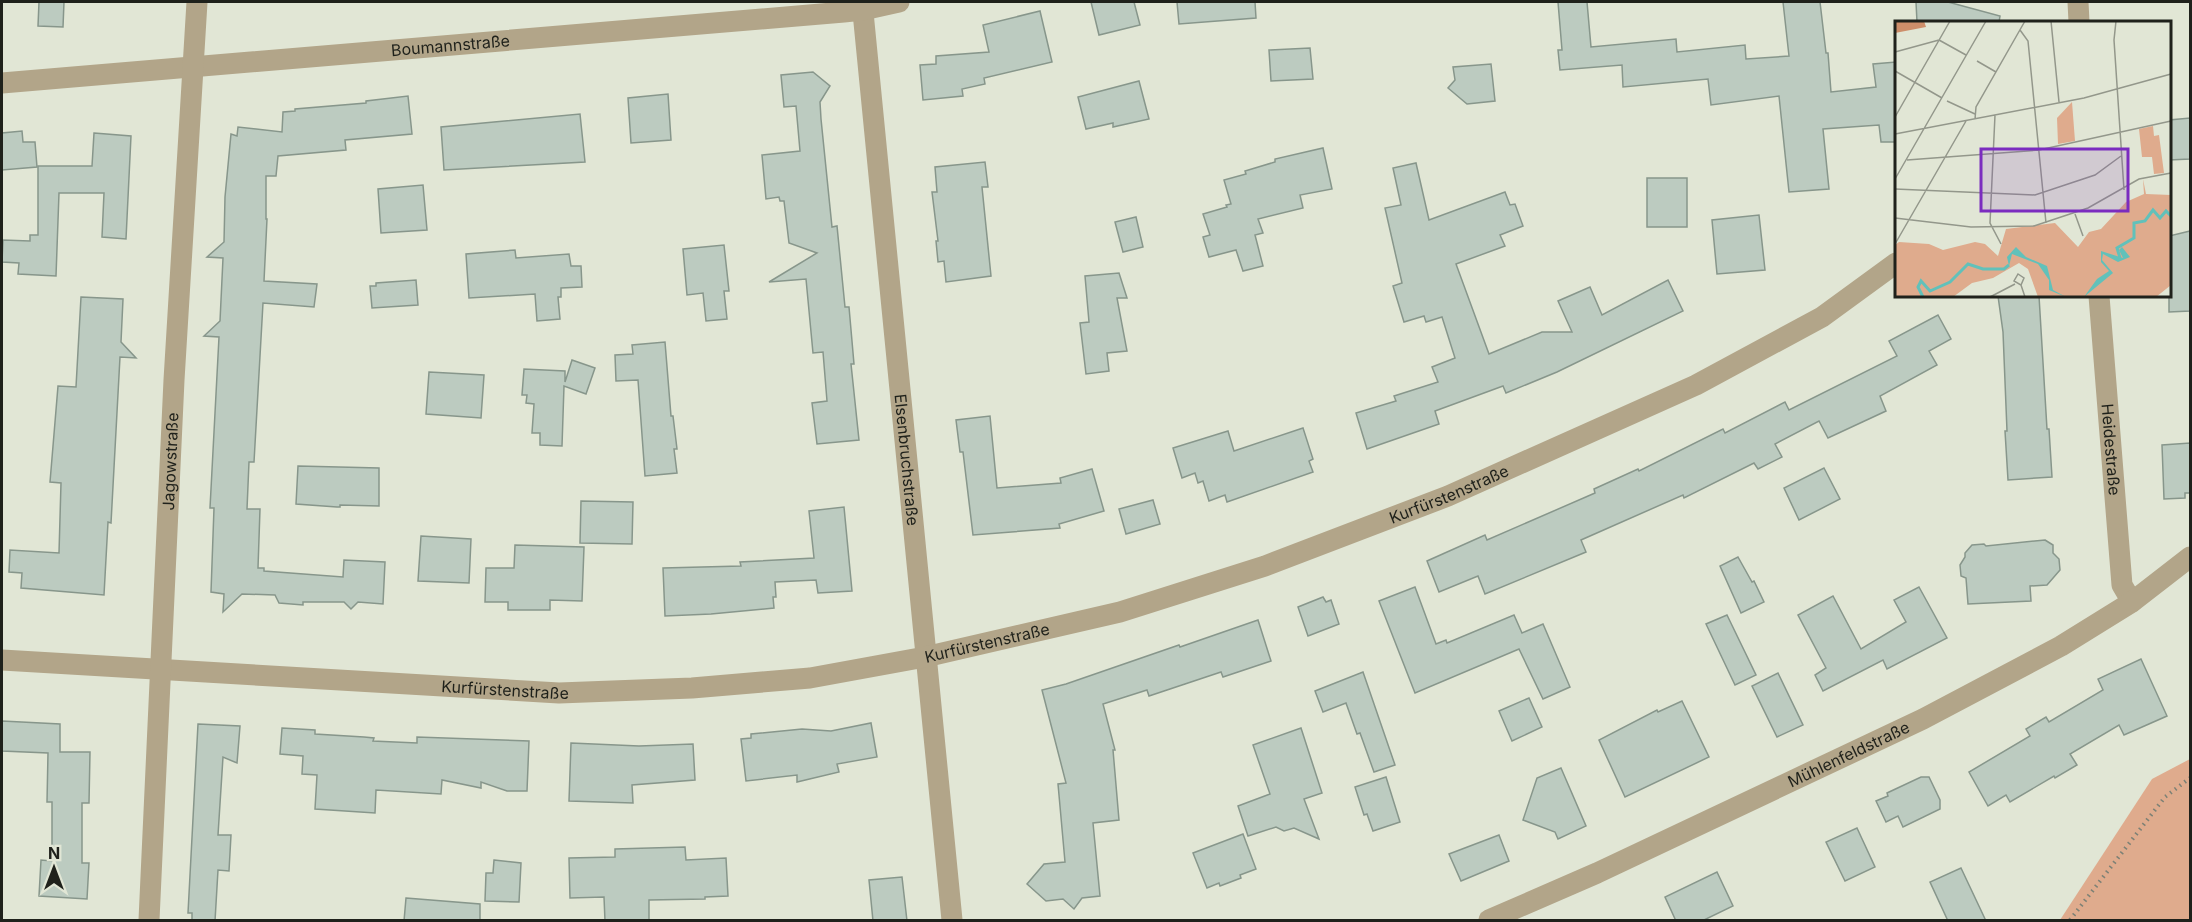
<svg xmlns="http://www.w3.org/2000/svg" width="2192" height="922" font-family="Inter,sans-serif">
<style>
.green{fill:#dfab8d}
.building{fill:#bccbc0;stroke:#87968b;stroke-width:1.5}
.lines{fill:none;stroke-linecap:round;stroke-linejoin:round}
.path{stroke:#7d8175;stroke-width:4;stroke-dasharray:1.5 4.5;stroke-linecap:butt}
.minor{stroke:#b2a589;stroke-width:21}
.labels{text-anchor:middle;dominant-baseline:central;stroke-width:5;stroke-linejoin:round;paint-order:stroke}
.street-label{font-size:16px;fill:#1f211b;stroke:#e1e6d5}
.inset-river{fill:none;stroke:#61c1ba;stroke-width:3}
.inset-road{fill:none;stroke:#93978b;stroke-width:1.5}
.view{fill:#7b2cbf;fill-opacity:0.15;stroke:#7b2cbf;stroke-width:3}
.inset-edge{fill:none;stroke:#1f211b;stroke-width:3}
</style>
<rect width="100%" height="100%" fill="#e1e6d5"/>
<path class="green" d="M2190 759V920H2060L2152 779Z"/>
<g class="building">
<path d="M39 2H64L63 27 38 26Z"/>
<path d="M1091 2H1134L1140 25 1099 35Z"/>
<path d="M1177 2H1255L1256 18 1179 24Z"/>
<path d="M1558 2H1587L1591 47 1676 39 1677 52 1745 45 1746 59 1789 56 1783 2H1820L1826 53H1828L1831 92 1876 87 1873 64 1896 62V142H1881L1879 125 1823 129 1829 189 1789 192 1779 96 1711 105 1708 79 1623 87 1622 65 1560 70 1558 50H1562Z"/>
<path d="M1916 2H1948L2000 16 1999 22H1917Z"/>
<path d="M1040 11 1052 62 984 78 985 84 962 89 963 96 923 100 920 65 936 64V56L989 52 983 25Z"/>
<path d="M1310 48 1313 79 1271 81 1269 50Z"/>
<path d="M1491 64 1495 101 1467 104 1448 88 1455 80 1453 67Z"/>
<path d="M813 72 830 86 820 102 821 119 832 227 837 226 845 307H849L854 364H851L859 440 817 444 812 403 827 401 823 352 813 353 806 279 769 282 817 253 789 243 784 201H780L779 197 766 199 762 155 800 151 796 106 784 107 781 75Z"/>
<path d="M1139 81 1149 119 1113 127V123L1086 129 1078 97Z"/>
<path d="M668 94 671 140 631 143 628 98Z"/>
<path d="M408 96 412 134 345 140 346 150 278 156 276 176H266V219H267L264 281 317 284 314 307 263 303 254 462H249L247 509H260L258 568H264V571L343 577 344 560 385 562 383 604 358 602 351 609 344 602H303V605L279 603 275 595 242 594 223 612 224 594 211 592 214 508H210L219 337 204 336 220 321 223 258 207 257 224 242 225 197 231 134 237 136 238 127 282 132 283 112 295 111V109L366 103V101Z"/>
<path d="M580 114 585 162 444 170 441 127Z"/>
<path d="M2190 118V159L2169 160V120Z"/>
<path d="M22 131 23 142H35L37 167 2 170V133Z"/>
<path d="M94 133 131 136 126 239 102 237 104 193H59L56 276 18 274 19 263 2 262 3 240 30 241V235H38V166H92Z"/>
<path d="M1323 148 1332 189 1300 195 1303 208 1258 219 1263 233 1255 235 1263 266 1243 271 1236 250 1209 257 1203 237 1210 235 1203 214 1227 207 1226 205 1231 204 1224 180 1246 174 1245 171 1275 162V159Z"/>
<path d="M985 162 988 187H982L991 276 946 282 944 261 938 262 936 241H938L932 192H937L935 167Z"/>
<path d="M1416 163 1429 220 1505 192 1510 205 1515 204 1523 226 1500 235 1505 246 1456 264 1489 354 1542 332H1572L1558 301 1590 287 1602 315 1668 280 1683 311 1557 372 1506 393 1503 386 1435 411 1439 424 1367 449 1356 413 1396 401 1394 396 1438 382 1432 367 1455 358 1442 317 1426 322 1424 316 1404 322 1393 286 1402 283 1385 208 1401 205 1393 168Z"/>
<rect x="1647" y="178" width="40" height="49"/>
<path d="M423 185 427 230 381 233 378 189Z"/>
<path d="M1759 215 1765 270 1717 274 1712 220Z"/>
<path d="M1136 217 1143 247 1123 252 1115 222Z"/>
<path d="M2190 231V311L2169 312V236Z"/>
<path d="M724 245 729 291H724L727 319 706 321 703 293 687 295 683 249Z"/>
<path d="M515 250 516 258 569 254 571 266H581L582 287 561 288V297H558L560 319 537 321 535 294 469 298 466 254Z"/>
<path d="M1119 273 1127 298H1117L1127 351 1107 353 1109 371 1086 374 1080 323 1089 322 1085 276Z"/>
<path d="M416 280 418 305 372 308 370 286H376V283Z"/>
<path d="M1998 296H2039L2047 429H2049L2052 477 2008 480 2005 431H2007L2003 332Z"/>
<path d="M81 297 123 299 121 342 136 358 120 357 111 523 108 522 104 595 21 588 22 573 9 572 10 550 59 553 61 483 50 482 58 386 76 387Z"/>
<path d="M1938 315 1951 339 1929 351 1937 365 1880 396 1886 411 1828 438 1819 421 1775 444 1782 457 1758 469 1754 463 1684 498 1683 495 1581 540 1586 552 1485 594 1478 576 1439 592 1427 561 1485 535 1487 540 1595 493 1594 489 1638 469 1639 471 1723 429 1725 433 1785 402 1789 410 1897 356 1889 341Z"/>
<path d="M665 342 671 416H673L677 449H674L677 473 645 476 638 380 616 381 615 355 633 354 632 345Z"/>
<path d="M572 360 595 368 586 394 564 386 562 446 540 445V433H532L534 404 526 403 527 395H522L524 369 565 371V382Z"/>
<path d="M429 372 484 375 481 418 426 414Z"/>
<path d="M990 416 997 488 1061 483 1060 478 1092 469 1104 511 1059 524 1060 528 973 535 963 452H960L956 420Z"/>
<path d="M1303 428 1313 459 1309 461 1313 472 1227 502 1225 495 1209 501 1203 481 1198 483 1195 473 1182 478 1173 448 1228 431 1234 451Z"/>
<path d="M2190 443V493H2185V498L2164 499 2162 445Z"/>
<path d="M298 466 379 468V506L340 505V507H337L296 504Z"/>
<path d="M1824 468 1840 499 1799 520 1784 488Z"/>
<path d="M1153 500 1160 524 1126 534 1119 509Z"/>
<path d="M581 501 633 502 632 544 580 543Z"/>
<path d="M844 507 852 591 818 593 816 580 775 582 776 597H773L774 608 711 614 665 616 663 568 741 566 740 562 814 558 809 511Z"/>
<path d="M421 536 471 539 469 583 418 581Z"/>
<path d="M2045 540 2053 545V553L2059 559 2060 570 2047 585 2030 586 2031 601 1968 604 1966 578 1961 576 1960 565 1965 557V553L1972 545 1984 544 1986 546Z"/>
<path d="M515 545 584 547 582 601 550 600V610H508V602H485L486 568H514Z"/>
<path d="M1738 557 1752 582 1754 581 1764 602 1741 613 1720 566Z"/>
<path d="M1415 587 1436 644 1446 640 1447 643 1514 615 1522 633 1543 624 1570 687 1543 699 1519 649 1415 693 1379 601Z"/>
<path d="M1919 587 1947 638 1887 669 1883 660 1823 691 1815 675 1826 668 1798 615 1833 596 1861 649 1906 622 1894 600Z"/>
<path d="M1323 597 1326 602 1331 600 1339 624 1308 636 1298 607Z"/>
<path d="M1727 615 1756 675 1735 685 1706 624Z"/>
<path d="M1258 620 1271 661 1223 677 1221 672 1149 696 1147 690 1103 704 1115 750H1113L1119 820 1093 823 1100 896 1082 898 1074 909 1063 899 1046 901 1027 884 1044 864 1065 862 1058 784 1066 783 1042 690 1066 684 1179 645 1180 647Z"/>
<path d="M2141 659 2167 716 2124 735 2119 725 2070 754 2077 765 2055 778 2054 776 2010 802 2006 795 1988 806 1969 772 2030 736 2026 729 2046 717 2049 722 2103 690 2098 679Z"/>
<path d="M1363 672 1395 765 1374 772 1360 733 1357 734 1346 703 1323 712 1315 691Z"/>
<path d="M1778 673 1803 725 1777 737 1752 686Z"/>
<path d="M1529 698 1542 727 1512 741 1499 711Z"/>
<path d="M1682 701 1709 757 1625 797 1599 740 1657 710 1658 712Z"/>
<path d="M2 721 60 724V752H90L89 803H82V863H89L87 899 39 896 41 860 52 861V802H47L48 753 2 751Z"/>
<path d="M871 723 877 757 837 764 839 772 797 782V775L746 781 741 739 751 738V734L802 729 831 731Z"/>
<path d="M198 724 240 726 237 763 223 757 218 835H231L229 871 218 870 215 921H192V913H188Z"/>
<path d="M282 728 315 730V734L364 737 374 738 373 741 417 743V737L529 741 527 791H507L481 782V788L442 780 441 794 376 790 375 813 315 809 317 775 302 774 303 756 280 754Z"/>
<path d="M1301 728 1322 793 1304 799 1319 839 1294 828 1284 831 1276 827 1248 836 1238 806 1270 794 1253 745Z"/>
<path d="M571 743 639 746 693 744 695 780 632 785 633 803 569 801Z"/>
<path d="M1561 768 1586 826 1558 839 1555 832 1523 820 1537 778Z"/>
<path d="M1386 777 1400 822 1373 831 1367 814 1364 815 1355 787Z"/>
<path d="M1921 777H1929L1940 800V809L1903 827 1898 816 1886 822 1876 801 1888 796 1887 793Z"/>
<path d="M1857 828 1875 867 1845 881 1826 842Z"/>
<path d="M1243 834 1256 869 1240 875 1241 878 1220 886 1219 883 1207 888 1193 853Z"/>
<path d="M1499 835 1509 861 1461 881 1449 854Z"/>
<path d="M685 847 686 860 726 858 728 896 705 897V899L649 900V921H605L604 897 570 898 569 858 615 857V849Z"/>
<path d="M494 860 521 863 519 902 485 901 486 873H493Z"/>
<path d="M1961 868 1986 921H1948L1930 882Z"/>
<path d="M1717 872 1733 906 1702 921H1676L1665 897Z"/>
<path d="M902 877 907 921H873L869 880Z"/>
<path d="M406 898 480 904V921H404Z"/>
</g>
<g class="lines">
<path class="path" d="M2070 920 2165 797 2190 778"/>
<g class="minor">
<path id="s1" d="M862 2 952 920"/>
<path d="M2078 2 2079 22"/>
<path id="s2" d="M2 83 844 12 863 10 899 2"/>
<path id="s3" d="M2099 296 2122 585 2132 602"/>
<path id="s4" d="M2 660 559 693 692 688 810 678 925 657 1120 612 1265 566 1448 496 1696 385 1822 317 1896 263"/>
<path id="s5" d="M149 920 174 380 197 2"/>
<path id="s6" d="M1489 920 1597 873 1923 719 2061 646 2132 602 2190 557"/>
</g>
</g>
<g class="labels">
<g class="street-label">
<text stroke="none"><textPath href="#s2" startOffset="450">Boumannstraße</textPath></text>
<text stroke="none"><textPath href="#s3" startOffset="154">Heidestraße</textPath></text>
<text stroke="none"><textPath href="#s5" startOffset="459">Jagowstraße</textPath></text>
<text stroke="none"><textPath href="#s1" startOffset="460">Elsenbruchstraße</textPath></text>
<text stroke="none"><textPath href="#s4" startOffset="1476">Kurfürstenstraße</textPath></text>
<text stroke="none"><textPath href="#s4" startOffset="990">Kurfürstenstraße</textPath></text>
<text stroke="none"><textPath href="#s4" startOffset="504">Kurfürstenstraße</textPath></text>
<text stroke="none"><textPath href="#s6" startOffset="396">Mühlenfeldstraße</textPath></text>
</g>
</g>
<g transform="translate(1895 21)">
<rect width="276" height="276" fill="#e1e6d5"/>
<path d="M177 81 180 120 163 123 162 97ZM258 105 259 115 264 114 269 152 259 153 257 136H247L244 108ZM248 158 251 173 276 174V264L261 276H143L133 248 124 242 98 257 77 262 58 276H0V224L4 221 34 223 48 229 80 221 90 223 103 235 111 208 160 202 183 226 194 211 206 208 231 181 249 173Z" fill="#dfab8d"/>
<path d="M0 0H29L31 6 0 12Z" fill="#cd8e6a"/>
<path d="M121 226 131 236 152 245 158 269 171 276 154 269V259L143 243 117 233 114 245 112 236ZM227 226 235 236 223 241 208 233 207 239 218 252 189 276 202 258 214 250 206 241V230L228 237 224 229Z" fill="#61c1ba"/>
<path class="inset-river" d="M225 237 222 227 239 217V202L250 200 258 189 265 197 271 190 276 195M28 276 23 266 26 260 35 270 55 261 73 243 88 248H109L114 244"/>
<path class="inset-road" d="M156 0 164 81M221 0 219 19 229 169M125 9 133 20 151 202M44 19 71 34M0 31 44 19M82 40 101 51M0 50 47 77M52 80 80 93M100 94 95 202 106 223M0 96 55 0M80 98 81 86 130 0M0 113 189 77 276 53M12 139 144 129 276 100M0 158 91 0M0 168 140 174 200 154 226 135M180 193 188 215M0 197 76 206 139 205 193 187 244 158 276 152M0 223 71 100M126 264 129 257 123 253 119 260 126 264 130 276M95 276 120 263"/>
<path class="view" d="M86 128H233V190H86Z"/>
<rect width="276" height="276" class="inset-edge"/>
</g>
<rect width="2192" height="922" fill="none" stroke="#1f211b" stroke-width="6"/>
<g transform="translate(54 868)" stroke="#e1e6d5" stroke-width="4.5" paint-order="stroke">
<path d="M0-4.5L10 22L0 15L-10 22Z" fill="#1f211b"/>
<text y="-9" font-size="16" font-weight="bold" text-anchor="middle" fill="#1f211b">N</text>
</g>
</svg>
